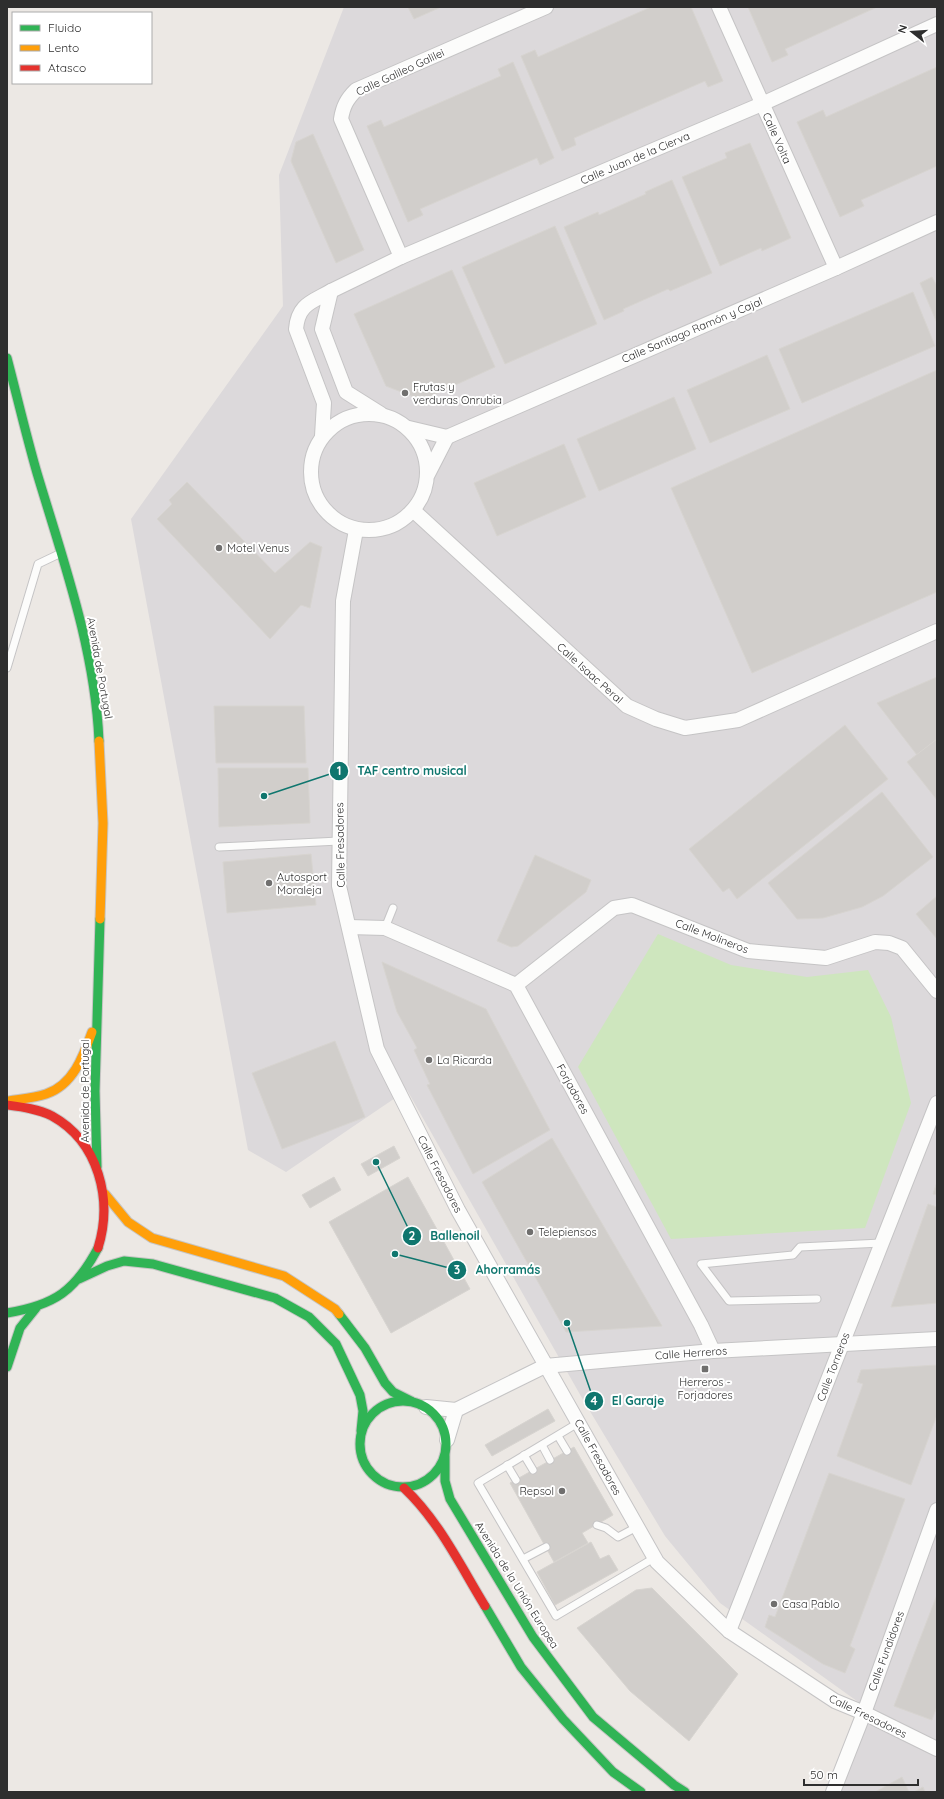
<svg xmlns="http://www.w3.org/2000/svg" width="944" height="1799" font-family="Quicksand,sans-serif">
<style>
.industrial{fill:#dcd9db}
.green{fill:#cee6be}
.building{fill:#d1cecb;stroke:#d7d4d0}
.lines{fill:none;stroke-linecap:round;stroke-linejoin:round}
.lane-casing{stroke:#c5c4c5;stroke-width:9}
.street-casing{stroke:#c5c4c5;stroke-width:16}
.fast-casing{stroke:#c6c5c4;stroke-width:11}
.slow-casing{stroke:#c6c5c4;stroke-width:11}
.jam-casing{stroke:#c6c5c4;stroke-width:11}
.lane{stroke:#fcfcfb;stroke-width:7}
.street{stroke:#fcfcfb;stroke-width:14}
.fast{stroke:#30b455;stroke-width:9}
.slow{stroke:#ff9f0a;stroke-width:9}
.jam{stroke:#e5322d;stroke-width:9}
.poi-dot{fill:#706f6e;stroke:#fff;stroke-width:1.5}
.labels{text-anchor:middle;dominant-baseline:central;stroke-width:4;stroke-linejoin:round;paint-order:stroke}
.street-label{font-size:11px;fill:#2e2e2e;stroke:#fff}
.poi-label{font-size:11px;fill:#2e2e2e;stroke:#fff;text-anchor:start}
.leader{fill:none;stroke:#0f766e;stroke-width:1.5}
.callout-dot{fill:#0f766e;stroke:#fff;stroke-width:1.5}
.mark-label{font-size:12px;text-anchor:middle;font-weight:bold;fill:#fff}
.callout-label{font-size:12px;text-anchor:middle;font-weight:bold;fill:#0f766e;stroke:#fff;stroke-width:4;stroke-linejoin:round;paint-order:stroke}
</style>
<rect width="100%" height="100%" fill="#ece8e4"/>
<path class="industrial" d="M344 7H937V1792H837L868 1709 720 1603 665 1536 582 1398 407 1090 286 1172 248 1150 131 519 283 306 279 175Z"/>
<path class="green" d="M658 934 731 965 807 977 868 970 891 1017 911 1103 865 1228 671 1239 578 1067Z"/>
<g class="building">
<path d="M408 7H441L414 19Z"/>
<path d="M651 7H691L723 81 708 87 705 81 574 138 576 145 562 151 521 56 535 50 538 57Z"/>
<path d="M748 7H877L785 49 788 55 772 62Z"/>
<path d="M513 62 554 158 540 165 537 158 420 209 423 215 408 222 367 126 381 120 384 127 501 76 498 69Z"/>
<path d="M937 67V166L861 200 864 206 840 217 797 122 823 110 826 117Z"/>
<path d="M313 134 364 250 336 263 291 161 296 142Z"/>
<path d="M750 143 791 238 762 251 761 248 720 266 682 177 727 158 725 153Z"/>
<path d="M672 180 712 273 670 291 668 289 623 309 624 311 604 320 564 227 598 212 599 215 646 194 645 192Z"/>
<path d="M555 226 597 324 505 364 462 267Z"/>
<path d="M452 270 495 367 422 400 386 386 354 314Z"/>
<path d="M932 277 937 286V323L920 283Z"/>
<path d="M913 292 935 346 802 403 779 349Z"/>
<path d="M767 355 790 409 710 443 687 390Z"/>
<path d="M937 370V592L752 673 671 488Z"/>
<path d="M674 397 696 449 599 491 577 439Z"/>
<path d="M564 444 586 497 497 536 474 483Z"/>
<path d="M187 482 275 573 310 542 322 547 310 608 301 605 270 639 157 519 172 504 169 500Z"/>
<path d="M937 677V739L917 755 877 703Z"/>
<path d="M214 706H304L306 763H216Z"/>
<path d="M845 725 888 779 737 899 729 888 723 892 689 849Z"/>
<path d="M937 739V800L907 762Z"/>
<path d="M218 768H308L310 823 219 827Z"/>
<path d="M882 792 933 857 883 896 862 907 823 918 797 919 768 883Z"/>
<path d="M311 854 316 905 227 913 223 862Z"/>
<path d="M535 855 591 880 586 892 518 946 511 947 497 941Z"/>
<path d="M937 896V939L916 914Z"/>
<path d="M382 962 486 1009 550 1130 473 1174 427 1085 430 1084 414 1050 417 1048 397 1012Z"/>
<path d="M335 1041 365 1117 282 1149 252 1073Z"/>
<path d="M552 1138 662 1326 566 1332 482 1182Z"/>
<path d="M394 1146 400 1158 368 1176 361 1164Z"/>
<path d="M334 1177 341 1190 310 1208 302 1195Z"/>
<path d="M408 1177 470 1289 391 1333 329 1222Z"/>
<path d="M937 1182V1195L933 1194Z"/>
<path d="M928 1204 937 1207V1303L891 1307Z"/>
<path d="M937 1365V1415L911 1485 837 1456 863 1384 857 1382 861 1370Z"/>
<path d="M548 1409 555 1421 492 1456 485 1445Z"/>
<path d="M574 1447 613 1515 582 1533 588 1543 554 1562 510 1483Z"/>
<path d="M829 1473 905 1499 850 1646 855 1649 845 1673 823 1664 765 1627 769 1615 775 1617Z"/>
<path d="M591 1542 600 1559 609 1555 618 1570 555 1605 537 1572Z"/>
<path d="M652 1588 738 1674 689 1741 630 1691 577 1628 636 1590Z"/>
<path d="M937 1595V1706L932 1720 894 1706Z"/>
<path d="M902 1777 909 1792H875Z"/>
<path d="M923 1787 925 1792H914Z"/>
</g>
<g class="lines">
<g class="lane-casing">
<g id="lane">
<path d="M7 668 38 564 59 554"/>
<path d="M219 847 339 841"/>
<path d="M385 928 393 908"/>
<path d="M817 1299 729 1301 701 1264 793 1255 800 1247 881 1243"/>
<path d="M578 1423 478 1483 556 1616 654 1558"/>
<path d="M558 1436 567 1451"/>
<path d="M542 1445 550 1460"/>
<path d="M524 1455 533 1470"/>
<path d="M507 1465 516 1480"/>
<path d="M597 1525 606 1528 618 1537 637 1527"/>
<path d="M523 1559 546 1547"/>
</g>
</g>
<g class="street-casing">
<g id="street">
<path d="M719 7 836 268"/>
<path d="M401 257 341 119C343 106 347 99 356 90L546 7"/>
<path d="M331 291 401 257 762 104 937 24"/>
<circle cx="369" cy="472" r="58"/>
<path d="M409 428 447 437 428 474"/>
<path d="M322 436 324 403 296 329C298 304 312 302 331 291L322 329 346 392 381 414"/>
<path d="M447 437 836 268 937 222"/>
<path d="M414 511 627 706 656 719 685 728 738 720 937 631"/>
<path d="M356 530 343 601 339 886 377 1049 458 1210 657 1562 729 1631 835 1701 864 1713 937 1749"/>
<path d="M349 927 385 928 516 985 701 1325 713 1351"/>
<path d="M516 985 614 908 632 905 748 951 826 958 875 942 889 943 902 948 937 991"/>
<path d="M426 1407 456 1410"/>
<path d="M456 1410 545 1366 713 1351 937 1339"/>
<path d="M447 1440 456 1410"/>
<path d="M729 1631 937 1103"/>
<path d="M833 1792 864 1713 937 1510"/>
</g>
</g>
<g class="fast-casing">
<g id="fast">
<path d="M7 358C17 396 26 435 37 473 63 560 95 649 99 741"/>
<path d="M97 1167 95 1091 100 919"/>
<path d="M79 1279 107 1266 124 1261 153 1264 275 1298 309 1317 336 1344 360 1395 363 1411 361 1431"/>
<path d="M7 1313C55 1305 75 1291 98 1248"/>
<path d="M339 1314 365 1348 385 1383 393 1392 411 1401"/>
<path d="M7 1367 20 1328 36 1308"/>
<circle cx="403" cy="1444" r="43"/>
<path d="M445 1456V1481L450 1499 533 1637 593 1717 674 1785 685 1792"/>
<path d="M485 1606 521 1667 563 1719 613 1772 641 1792"/>
</g>
</g>
<g class="slow-casing">
<g id="slow">
<path d="M99 741 103 823 100 919"/>
<path d="M9 1101C21 1099 34 1098 46 1094 73 1085 83 1057 92 1032"/>
<path d="M105 1194 128 1222 152 1238 284 1276 335 1309 339 1314"/>
</g>
</g>
<g class="jam-casing">
<g id="jam">
<path d="M7 1105C22 1107 38 1109 52 1116 99 1142 113 1200 98 1248"/>
<path d="M404 1488C439 1521 460 1565 485 1606"/>
</g>
</g>
<use href="#lane" class="lane"/>
<use href="#street" class="street"/>
<use href="#fast" class="fast"/>
<use href="#slow" class="slow"/>
<use href="#jam" class="jam"/>
</g>
<g class="poi-dot">
<circle cx="405" cy="393" r="4"/>
<circle cx="219" cy="548" r="4"/>
<circle cx="269" cy="883" r="4"/>
<circle cx="429" cy="1060" r="4"/>
<circle cx="530" cy="1232" r="4"/>
<rect x="701" y="1365" width="8" height="8" rx="2"/>
<circle cx="562" cy="1491" r="4"/>
<circle cx="774" cy="1604" r="4"/>
</g>
<g class="labels">
<g class="street-label">
<text transform="translate(400 72) rotate(-25)">Calle Galileo Galilei</text>
<text transform="translate(777 138) rotate(66)">Calle Volta</text>
<text transform="translate(635 158) rotate(-23)">Calle Juan de la Cierva</text>
<text transform="translate(692 330) rotate(-23)">Calle Santiago Ramón y Cajal</text>
<text transform="translate(100 668) rotate(80)">Avenida de Portugal</text>
<text transform="translate(590 673) rotate(42)">Calle Isaac Peral</text>
<text transform="translate(340 845) rotate(-91)">Calle Fresadores</text>
<text transform="translate(712 936) rotate(21)">Calle Molineros</text>
<text transform="translate(573 1089) rotate(61)">Forjadores</text>
<text transform="translate(85 1091) rotate(-90)">Avenida de Portugal</text>
<text transform="translate(440 1174) rotate(63)">Calle Fresadores</text>
<text transform="translate(691 1353) rotate(-4)">Calle Herreros</text>
<text transform="translate(833 1367) rotate(-69)">Calle Torneros</text>
<text transform="translate(598 1457) rotate(61)">Calle Fresadores</text>
<text transform="translate(517 1585) rotate(58)">Avenida de la Unión Europea</text>
<text transform="translate(886 1651) rotate(-70)">Calle Fundidores</text>
<text transform="translate(868 1716) rotate(26)">Calle Fresadores</text>
</g>
<g class="poi-label">
<text x="413" y="387">Frutas y<tspan x="413" dy="13">verduras Onrubia</tspan></text>
<text x="227" y="548">Motel Venus</text>
<text x="277" y="877">Autosport<tspan x="277" dy="13">Moraleja</tspan></text>
<text x="437" y="1060">La Ricarda</text>
<text x="538" y="1232">Telepiensos</text>
<text x="705" y="1382" text-anchor="middle">Herreros -<tspan x="705" dy="13">Forjadores</tspan></text>
<text x="554" y="1491" text-anchor="end">Repsol</text>
<text x="782" y="1604">Casa Pablo</text>
</g>
</g>
<path class="leader" d="M264 796L339 771M376 1162L412 1236M395 1254L457 1270M567 1323L594 1401"/>
<g class="callout-dot">
<circle cx="264" cy="796" r="4"/>
<circle cx="376" cy="1162" r="4"/>
<circle cx="395" cy="1254" r="4"/>
<circle cx="567" cy="1323" r="4"/>
<circle cx="339" cy="771" r="10"/>
<circle cx="412" cy="1236" r="10"/>
<circle cx="457" cy="1270" r="10"/>
<circle cx="594" cy="1401" r="10"/>
</g>
<g class="mark-label">
<text x="339" y="775">1</text>
<text x="412" y="1240">2</text>
<text x="457" y="1274">3</text>
<text x="594" y="1405">4</text>
</g>
<g class="callout-label">
<text x="412" y="775">TAF centro musical</text>
<text x="455" y="1240">Ballenoil</text>
<text x="508" y="1274">Ahorramás</text>
<text x="638" y="1405">El Garaje</text>
</g>
<rect width="944" height="1799" fill="none" stroke="#2e2e2e" stroke-width="16"/>
<rect x="12" y="12" width="140" height="72" fill="#ffffff" stroke="#ababab"/>
<rect x="20" y="25" width="20" height="6" fill="#30b455" stroke="#ababab"/>
<text x="48" y="32" font-size="12" fill="#2e2e2e">Fluido</text>
<rect x="20" y="45" width="20" height="6" fill="#ff9f0a" stroke="#ababab"/>
<text x="48" y="52" font-size="12" fill="#2e2e2e">Lento</text>
<rect x="20" y="65" width="20" height="6" fill="#e5322d" stroke="#ababab"/>
<text x="48" y="72" font-size="12" fill="#2e2e2e">Atasco</text>
<g transform="translate(912 32) rotate(287)" stroke="#ffffff" stroke-width="3" paint-order="stroke">
<path d="M0-3L7 15L0 10L-7 15Z" fill="#2e2e2e"/>
<text y="-6" font-size="11" font-weight="bold" text-anchor="middle" fill="#2e2e2e">N</text>
</g>
<path d="M804 1779v6h114v-6" fill="none" stroke="#2e2e2e" stroke-width="2"/>
<text x="810" y="1779" font-size="12" fill="#2e2e2e" stroke="#ffffff" stroke-width="3" paint-order="stroke">50 m</text>
</svg>
